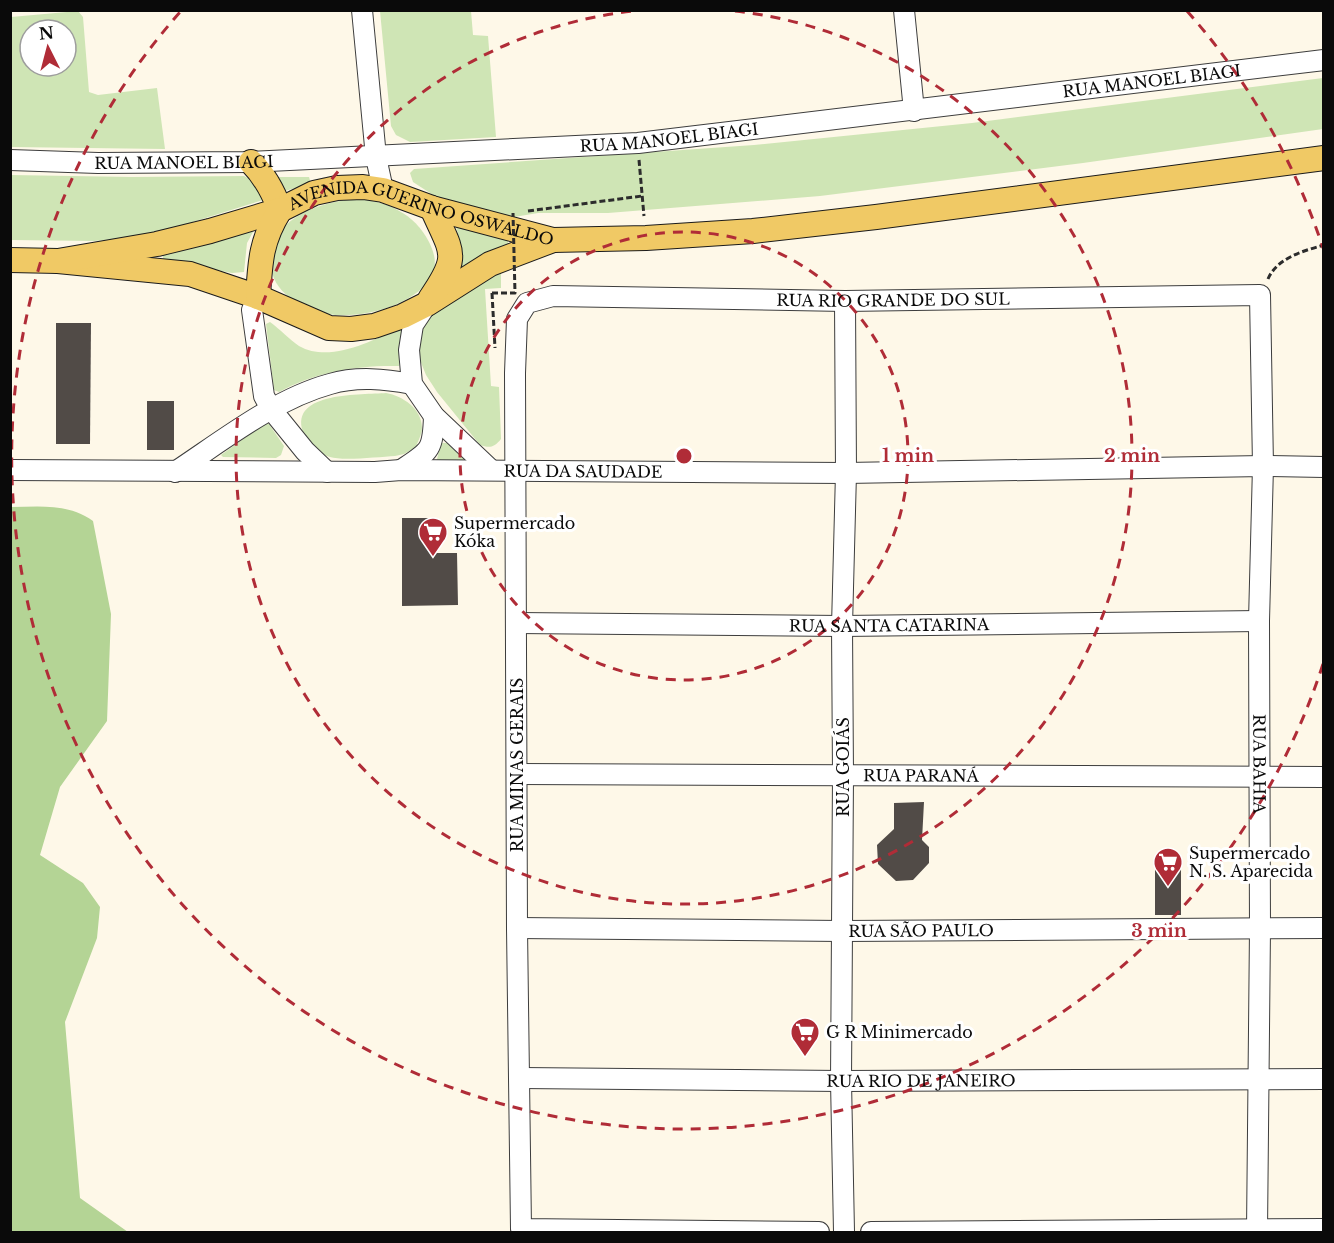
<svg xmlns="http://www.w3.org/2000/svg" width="1334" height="1243" font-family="'Libre Baskerville',serif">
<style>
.green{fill:#cfe5b5;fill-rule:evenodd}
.forest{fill:#b4d495}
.building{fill:#514b47}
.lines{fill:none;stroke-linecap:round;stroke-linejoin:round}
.minor-casing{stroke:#3d3d3d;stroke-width:22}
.major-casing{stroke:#1b1b1b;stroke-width:26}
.path{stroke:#2c2c2c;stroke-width:3;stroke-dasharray:6 3;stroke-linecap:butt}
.minor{stroke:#fff;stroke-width:20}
.major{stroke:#f0c965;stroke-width:24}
.path-bridge{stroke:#2c2c2c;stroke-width:3;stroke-dasharray:6 3;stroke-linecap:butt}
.ring{fill:none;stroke:#b02c37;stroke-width:3;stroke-dasharray:10 8}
.labels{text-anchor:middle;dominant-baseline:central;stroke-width:6;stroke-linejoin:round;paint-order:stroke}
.street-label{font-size:16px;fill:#0a0a0a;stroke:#fff}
.poi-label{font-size:16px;fill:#0a0a0a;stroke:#fff;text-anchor:start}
.centre{fill:#b02c37;stroke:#fff;stroke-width:3}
.ring-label{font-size:18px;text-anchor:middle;font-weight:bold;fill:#b02c37;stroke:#fff;stroke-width:6;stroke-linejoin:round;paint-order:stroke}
</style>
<rect width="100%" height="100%" fill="#fef8e8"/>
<g class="green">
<path d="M78 11 83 17 89 92 98 95 157 88 165 149 11 147V17ZM30 30H66V66H30Z"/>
<path d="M380 11H471L473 35 488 36 496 137 410 142 396 135 391 126Z"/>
<path d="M1323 78V129L1083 163 820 196 608 213H538L508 218 450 206 413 182 410 173 414 169 754 145 972 123Z"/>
<path d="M11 175 132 177 244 176 258 184 263 200 148 236 94 241 11 240Z"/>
<path d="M277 177H309L311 184 281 192Z"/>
<path d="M355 199C386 200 415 214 429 242 434 252 437 262 433 273 419 305 360 320 328 314 301 308 269 292 271 260 272 247 275 237 284 227 301 209 331 201 355 199Z"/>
<path d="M456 227H460L494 237 508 239V246L460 269 461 245Z"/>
<path d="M247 232H253L247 243 244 272 232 273 163 260V254Z"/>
<path d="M501 268V288L485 289 491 386 499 387 501 439C494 448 489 448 480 445L437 392 426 375 418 355 420 339 424 326 436 310Z"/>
<path d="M270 322C281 330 289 339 299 346 329 363 370 342 397 329H403L399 366C358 365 315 372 279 392L274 390 266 324Z"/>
<path d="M386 393C403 396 422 409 422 428 422 434 418 441 416 447L404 454 395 456C379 457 342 461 330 457 319 454 306 443 303 432 289 391 363 395 386 393Z"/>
<path d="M264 424H269L284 446 281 455 276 458 223 457 221 455Z"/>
<path d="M441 443H447L465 457V463H436Z"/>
</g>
<path class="forest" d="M11 507C40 507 68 503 93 521L111 614 107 721 60 787 40 855 83 883 100 907 97 938 65 1022 80 1198 128 1232H11Z"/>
<g class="building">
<path d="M56 323H91L90 444H56Z"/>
<rect x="147" y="401" width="27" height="49"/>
<path d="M402 518H436V553H457L458 605 402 606Z"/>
<path d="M924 802 922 840 929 847V863L913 880 896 881 878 864 877 845 894 829V803Z"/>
<rect x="1155" y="862" width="26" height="53"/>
</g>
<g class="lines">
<g class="minor-casing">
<g id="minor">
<path d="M362 10 376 157 383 190"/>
<path d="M904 10 914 111"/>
<path id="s1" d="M10 160 98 163 251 162 638 143 1324 60"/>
<path d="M258 297 252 310 264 396 271 409 305 451 327 472"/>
<path d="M427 304 413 325 409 350 412 384 434 416 491 470"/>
<path id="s2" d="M10 470 375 472 401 470 846 473 1263 466 1324 467"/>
<path d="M401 470C430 451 433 451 434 416"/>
<path d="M175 472C222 441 275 399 330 384 357 376 385 379 412 384"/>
<path id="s3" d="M517 623 842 626 1259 621"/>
<path id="s4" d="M517 774 1324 777"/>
<path id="s5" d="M517 928 842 931 1324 928"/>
<path id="s6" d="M521 1078 841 1081 1324 1079"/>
<path id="s7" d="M819 1232 521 1229 517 928 515 373 517 319 527 303 553 296 845 301 1260 295 1263 466 1259 621 1260 928 1257 1232"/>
<path d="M844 1232 841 1081 843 775 842 626 846 473 845 301"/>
<path d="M871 1232 1324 1229"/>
</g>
</g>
<g class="major-casing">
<g id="major">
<path d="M251 162C265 176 273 191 280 210"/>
<path d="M10 260 58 261 190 274 258 297 329 328 351 329 374 326 403 316 427 304 490 264 553 240"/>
<path id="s8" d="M58 261 157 244 210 231 280 210 314 193 337 188 363 187 383 190 432 208 553 240 646 238 753 231 876 217 1324 158"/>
<path d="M258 297C260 262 261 240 280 210"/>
<path d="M430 299C461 254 452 254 432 208"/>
</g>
</g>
<g class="path">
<path d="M639 160 644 216"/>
<path d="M528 211 642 196"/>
<path d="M1268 279C1277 258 1303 251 1324 245"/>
<path d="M492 293 495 348"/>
</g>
<use href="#minor" class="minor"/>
<use href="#major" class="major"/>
<path class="path-bridge" d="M492 293H515L513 213"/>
</g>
<g class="ring">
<circle cx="684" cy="456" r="224"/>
<path d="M735 11A448 448 0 1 1 633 11"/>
<path d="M1323 664A672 672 0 1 1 181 11M1187 11A672 672 0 0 1 1323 248"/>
</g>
<defs>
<g id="supermarket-pin" transform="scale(1.5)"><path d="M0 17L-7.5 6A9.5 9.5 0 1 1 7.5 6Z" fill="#b02c37" stroke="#fff"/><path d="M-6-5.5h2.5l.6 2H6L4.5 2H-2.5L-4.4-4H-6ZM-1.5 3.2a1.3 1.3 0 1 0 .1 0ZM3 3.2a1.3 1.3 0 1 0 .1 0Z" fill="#fff"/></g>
</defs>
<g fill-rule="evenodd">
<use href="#supermarket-pin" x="433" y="532"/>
<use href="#supermarket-pin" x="1168" y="862"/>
<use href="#supermarket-pin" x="805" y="1032"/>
</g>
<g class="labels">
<g class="street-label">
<text stroke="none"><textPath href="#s1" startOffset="1146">RUA MANOEL BIAGI</textPath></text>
<text stroke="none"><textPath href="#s1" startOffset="660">RUA MANOEL BIAGI</textPath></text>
<text stroke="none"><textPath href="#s1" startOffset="174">RUA MANOEL BIAGI</textPath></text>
<text stroke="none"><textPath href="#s8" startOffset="376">AVENIDA GUERINO OSWALDO</textPath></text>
<text stroke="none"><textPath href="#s7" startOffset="1594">RUA RIO GRANDE DO SUL</textPath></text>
<text stroke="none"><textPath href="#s2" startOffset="573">RUA DA SAUDADE</textPath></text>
<text stroke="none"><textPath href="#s3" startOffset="372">RUA SANTA CATARINA</textPath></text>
<text stroke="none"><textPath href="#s7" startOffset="2430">RUA BAHIA</textPath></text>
<text transform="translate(517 765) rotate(-90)">RUA MINAS GERAIS</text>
<text transform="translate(843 767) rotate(-90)">RUA GOIÁS</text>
<text stroke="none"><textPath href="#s4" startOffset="404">RUA PARANÁ</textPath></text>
<text stroke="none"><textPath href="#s5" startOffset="404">RUA SÃO PAULO</textPath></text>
<text stroke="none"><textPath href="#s6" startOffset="400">RUA RIO DE JANEIRO</textPath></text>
</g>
<g class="poi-label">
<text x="454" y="523">Supermercado<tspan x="454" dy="18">Kóka</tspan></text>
<text x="1189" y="853">Supermercado<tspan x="1189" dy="18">N. S. Aparecida</tspan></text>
<text x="826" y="1032">G R Minimercado</text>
</g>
</g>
<circle cx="684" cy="456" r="9" class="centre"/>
<g class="ring-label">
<text x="908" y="462">1 min</text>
<text x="1132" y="462">2 min</text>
<text x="1159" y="937">3 min</text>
</g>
<rect width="1334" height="1243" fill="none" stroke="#0a0a0a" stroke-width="24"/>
<g transform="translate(48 48) rotate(354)"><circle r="28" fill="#ffffff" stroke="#9d9d9d" stroke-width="1.5"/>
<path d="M0-4.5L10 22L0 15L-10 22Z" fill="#b02c37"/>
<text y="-9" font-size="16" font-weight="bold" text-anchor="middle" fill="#0a0a0a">N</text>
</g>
</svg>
